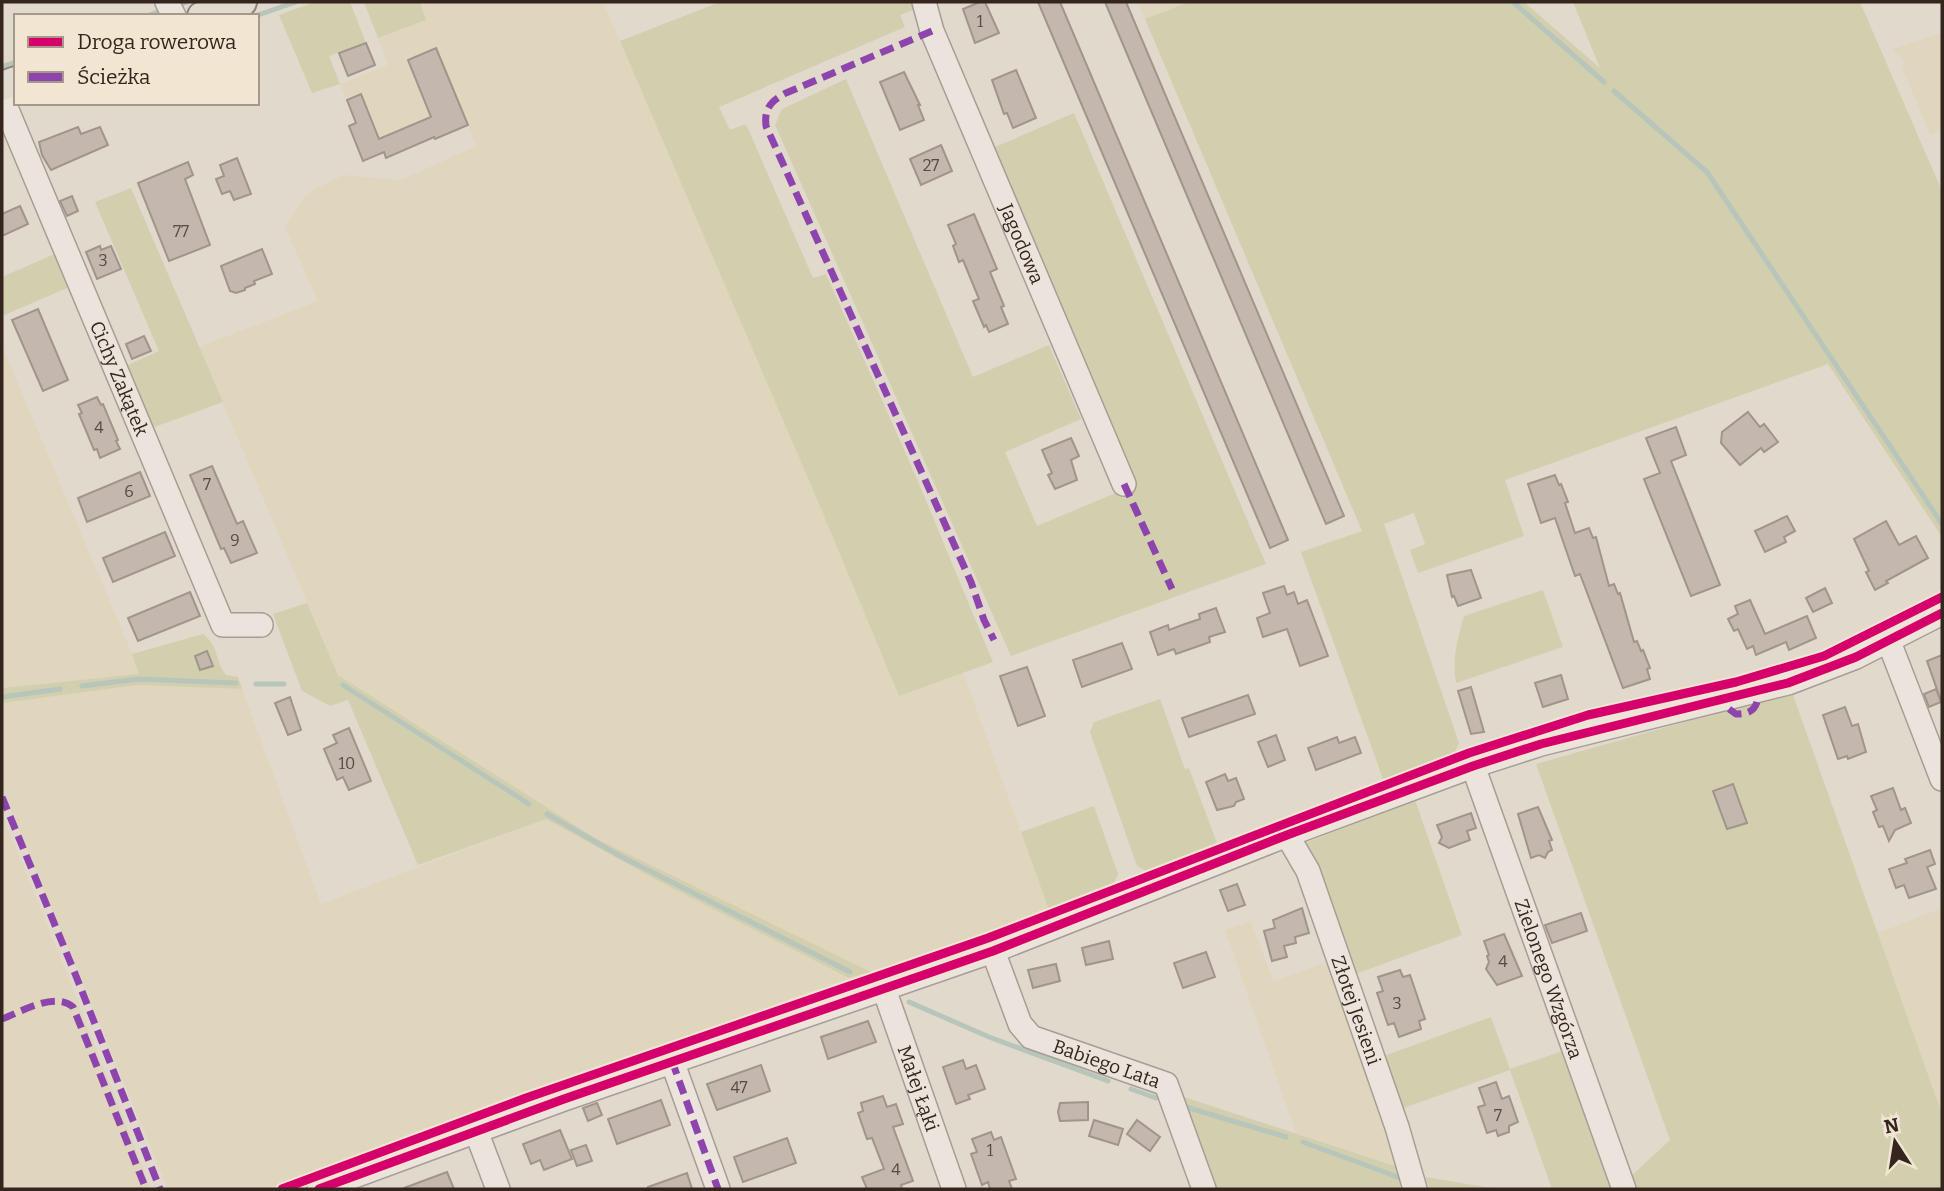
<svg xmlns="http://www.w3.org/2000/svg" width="1944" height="1191" font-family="Bitter,serif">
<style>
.farmland{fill:#e0d6bd}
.green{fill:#d2cfaf}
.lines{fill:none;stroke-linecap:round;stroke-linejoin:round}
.stream{stroke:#b7c5ba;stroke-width:5}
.building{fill:#c4b7ad;stroke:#a1958b;stroke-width:2}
.minor-casing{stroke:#a69e95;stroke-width:26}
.major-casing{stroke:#8b847c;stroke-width:32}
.minor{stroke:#eae4dc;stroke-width:23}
.major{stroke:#e1dacf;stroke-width:28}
.quiet{stroke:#8e44ad;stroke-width:7;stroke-dasharray:14 7;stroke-linecap:butt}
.cycleway-casing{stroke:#f2e5d2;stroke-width:13}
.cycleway{stroke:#d6006c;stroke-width:9}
.labels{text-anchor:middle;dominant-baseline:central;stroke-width:5;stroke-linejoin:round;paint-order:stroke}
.number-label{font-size:16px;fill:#584a42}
.street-label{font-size:19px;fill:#34261e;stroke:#f2e5d2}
</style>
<rect width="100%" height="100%" fill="#e1d9cc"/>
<g class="farmland">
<path d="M420 2H603L819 504 899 696 963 672 1049 910 871 972 595 838 338 675 199 347 318 301 285 227 305 197 315 189 343 175 401 180 476 146 468 125 386 158 383 152 363 161 353 137 349 126 356 123 340 84 388 65 378 38 426 20Z"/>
<path d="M1138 2H1189L1145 19Z"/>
<path d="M1942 33V130L1930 135 1902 67 1904 64 1901 56 1896 54 1893 49Z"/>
<path d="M2 346 132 654 140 674 2 688Z"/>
<path d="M138 685 242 689 321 904 546 819 662 883 849 978 418 1132 265 1189H168L2 788V703Z"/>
<path d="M2 814 72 987 151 1189H2Z"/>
<path d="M1942 908V1114L1878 933Z"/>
<path d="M1251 921 1273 981 1328 962 1404 1169 1296 1133 1225 930Z"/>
</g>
<g class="green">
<path d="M315 2H350L366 43 329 56 340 84 312 93 279 15Z"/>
<path d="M364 2H420L426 20 378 38Z"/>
<path d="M720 2H910L914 10 900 15 905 27 719 107 730 130 746 124 813 278 826 274 917 479 993 662 899 696 819 504 620 41Z"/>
<path d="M1189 2H1524L1600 68 1573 2H1860L1942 191V537L1828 364 1505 480 1524 536 1418 573 1410 550 1425 544 1414 513 1384 524 1459 743 1454 754 1383 779 1301 552 1362 531 1145 19Z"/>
<path d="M846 79 973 377 1049 345 1081 419 1005 452 1037 526 1137 484 993 148 1074 113 1266 564 1011 656 775 125 782 109Z"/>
<path d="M131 188 223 402 149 429 123 367 159 351 95 202Z"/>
<path d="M59 252 74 285 2 316V277Z"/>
<path d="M1543 590 1563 647 1456 683C1452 659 1457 640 1464 616Z"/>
<path d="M307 603 338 675 595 838 871 972 849 978 662 883 546 819 418 865 348 700 330 706 302 691 273 614Z"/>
<path d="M203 634C219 646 215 661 226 675L238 677 242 689 138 685 2 703V688L139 674 132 654Z"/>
<path d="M1793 695 1942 1114V1189H1632L1628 1179 1670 1140 1536 764 1720 712Z"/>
<path d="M1160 699 1185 769 1189 768 1217 843 1147 871 1137 866 1090 732 1094 722Z"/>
<path d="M1415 800 1462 935 1353 975 1305 843Z"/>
<path d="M1094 806 1118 874 1113 885 1049 910 1021 832Z"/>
<path d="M1491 1017 1510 1069 1565 1050 1615 1189H1552L1510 1070 1398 1110 1381 1057Z"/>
<path d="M1178 1095 1404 1169 1405 1187 1400 1186V1189H1212Z"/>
<path d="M1425 1177 1497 1189H1430Z"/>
</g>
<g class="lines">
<g class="stream">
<path d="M1513 2 1604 82"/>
<path d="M181 4 187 2"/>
<path d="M147 16 157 12"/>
<path d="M255 16 296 2"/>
<path d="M4 66 16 62"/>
<path d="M1614 91 1707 172 1942 524"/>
<path d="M256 684H284"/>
<path d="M343 685 529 804"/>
<path d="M82 686 139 679 236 683"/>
<path d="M2 697 60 689"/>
<path d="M547 814 620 856 850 972"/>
<path d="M909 1002 989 1037 1108 1081"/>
<path d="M1131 1089 1156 1098"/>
<path d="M1186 1107 1286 1137"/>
<path d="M1303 1142 1403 1179"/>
</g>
</g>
<g class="building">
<path d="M980 2H985L999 33 975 43 963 9Z"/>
<path d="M1038 2H1060L1288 540 1270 548Z"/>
<path d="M1105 2H1126L1344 516 1326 524Z"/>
<path d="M366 43 375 65 348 76 339 53Z"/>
<path d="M436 48 468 125 435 139 434 137 386 158 384 152 363 161 349 126 356 123 347 100 361 94 379 139 431 117 408 60Z"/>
<path d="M1016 70 1036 118 1013 128 1007 113 1004 114 992 80Z"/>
<path d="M904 72 920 105H918L924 120 900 130 880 82Z"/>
<path d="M78 127 81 134 100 127 108 145 51 170 42 155 39 142Z"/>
<path d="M941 145 952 171 921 185 910 159Z"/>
<path d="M237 158 251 194 234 200 230 191 222 194 216 179 224 176 220 165Z"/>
<path d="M188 162 193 175 185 179 210 245 169 261 138 183Z"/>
<path d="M72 196 78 211 67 216 60 201Z"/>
<path d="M20 206 28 224 2 236V214Z"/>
<path d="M974 214 997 269 990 272 1004 306 1001 307 1008 324 989 332 986 325 984 327 973 301 979 299 963 260 959 262 953 246 956 244 948 225Z"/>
<path d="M100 246 101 250 111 246 121 269 97 279 86 252Z"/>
<path d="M262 249 272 274 254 281 255 284 245 288V290L236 293 230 291 221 266Z"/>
<path d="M38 309 68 380 43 391 12 320Z"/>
<path d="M144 336 151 351 132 359 126 344Z"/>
<path d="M97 397 101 405 103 404 118 440 116 441 120 449 100 458 97 449 94 450 87 433 79 414 82 413 78 405Z"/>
<path d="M1748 412 1760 427 1764 424 1778 442 1764 452 1761 448 1740 465 1721 443 1722 432Z"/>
<path d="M1676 427 1686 455 1671 461 1720 585 1691 596 1644 479 1660 473 1646 438Z"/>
<path d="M1071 438 1079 456 1071 460 1077 480 1055 489 1048 475 1052 473 1042 450Z"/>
<path d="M212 466 237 524 243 521 257 553 231 563 224 548 221 549 190 475Z"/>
<path d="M140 472 150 496 87 522 78 498Z"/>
<path d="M1555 475 1559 485 1561 484 1568 502 1565 503 1575 533 1589 528 1593 538 1596 537 1609 586 1614 584 1618 594 1620 593 1634 642 1637 641 1641 651 1643 650 1650 668 1647 669 1650 679 1623 688 1580 574 1575 576 1555 518 1541 523 1528 484Z"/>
<path d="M1787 516 1795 531 1784 537 1786 542 1765 552 1755 531Z"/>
<path d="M1886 521 1899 545 1916 536 1928 558 1886 581 1888 583 1875 590 1866 572 1869 571 1854 539Z"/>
<path d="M165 532 175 556 113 582 103 558Z"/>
<path d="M1471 570 1481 598 1458 606 1454 596 1452 597 1447 575Z"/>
<path d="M1284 586 1287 595 1294 592 1298 604 1307 600 1328 656 1300 666 1287 629 1263 637 1257 618 1270 613 1263 593Z"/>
<path d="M1825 588 1832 603 1813 612 1806 598Z"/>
<path d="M190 592 200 616 138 641 128 618Z"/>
<path d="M1750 600 1765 634 1807 616 1816 638 1789 650 1786 642 1756 655 1753 646 1747 649 1738 629 1734 631 1728 619 1738 614 1735 606Z"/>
<path d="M1216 608 1225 632 1209 637 1210 642 1176 654 1174 649 1158 655 1150 632 1168 625 1169 630 1185 624 1200 619 1199 614Z"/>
<path d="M1122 643 1132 669 1082 687 1073 660Z"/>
<path d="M207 651 213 666 200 670 195 656Z"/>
<path d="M1942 655V697L1940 698 1927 661Z"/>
<path d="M1027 667 1045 716 1018 726 1000 676Z"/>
<path d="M1561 675 1568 699 1543 707 1535 683Z"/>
<path d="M1471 687 1484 732 1471 734 1458 691Z"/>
<path d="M1936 689 1941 702 1929 707 1924 694Z"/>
<path d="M1248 695 1255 714 1189 737 1182 718Z"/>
<path d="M290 697 301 730 288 735 275 703Z"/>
<path d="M1845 707 1852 726 1858 724 1866 752 1848 759 1847 756 1838 759 1823 715Z"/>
<path d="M349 728 371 781 349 790 343 777 337 780 324 749 337 743 333 735Z"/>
<path d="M1276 735 1285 760 1268 767 1258 742Z"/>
<path d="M1337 737 1339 743 1355 737 1361 753 1316 770 1308 748Z"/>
<path d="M1225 774 1228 781 1236 778 1244 799 1236 802 1234 806 1217 810 1206 782Z"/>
<path d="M1733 784 1747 823 1727 829 1713 791Z"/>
<path d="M1893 788 1901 810 1905 808 1911 823 1895 830 1889 841 1883 826 1879 827 1873 812 1877 810 1871 796Z"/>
<path d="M1538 807 1552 840 1549 841 1552 850 1548 852 1545 858 1539 855 1531 858 1518 814Z"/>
<path d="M1471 813 1476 828 1467 831 1470 840 1449 848 1439 843 1442 837 1437 825Z"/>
<path d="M1930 850 1935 864 1927 867 1936 889 1909 898 1904 885 1896 888 1889 869 1907 863 1905 859Z"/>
<path d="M1237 884 1245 905 1228 911 1220 890Z"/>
<path d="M1302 908 1309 933 1295 937 1296 943 1284 946 1287 957 1272 961 1264 931 1275 928 1273 920Z"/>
<path d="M1581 913 1587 931 1552 943 1545 925Z"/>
<path d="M1504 934 1522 976 1497 985 1486 969 1489 962 1487 956 1489 955 1484 941Z"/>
<path d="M1109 941 1113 959 1086 965 1082 948Z"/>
<path d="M1206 952 1215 977 1183 988 1174 963Z"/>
<path d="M1056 964 1060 981 1033 988 1028 970Z"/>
<path d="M1400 970 1403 977 1410 975 1425 1019 1419 1021 1421 1029 1399 1037 1394 1023 1388 1025 1377 993 1383 991 1378 977Z"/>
<path d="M868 1021 876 1042 828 1059 821 1037Z"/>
<path d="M963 1060 966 1069 976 1065 985 1089 968 1095 970 1099 956 1104 943 1067Z"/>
<path d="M761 1065 770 1091 717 1110 707 1084Z"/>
<path d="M1496 1082 1502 1099 1509 1096 1518 1122 1509 1126V1132L1498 1136 1496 1130 1487 1133 1478 1107 1485 1105 1479 1088Z"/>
<path d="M883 1096 887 1107 896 1104 903 1124 893 1127 913 1181 901 1185 902 1189H867L862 1177 884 1169 872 1138 867 1139 858 1113 863 1111 861 1103Z"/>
<path d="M661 1100 670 1125 617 1144 608 1119Z"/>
<path d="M1088 1102V1120L1060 1121 1058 1112 1060 1103Z"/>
<path d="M597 1103 602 1115 588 1121 583 1108Z"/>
<path d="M1094 1120 1123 1129 1118 1145 1089 1136Z"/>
<path d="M1137 1120 1160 1137 1150 1151 1127 1134Z"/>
<path d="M560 1130 572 1159 544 1170 540 1160 531 1164 523 1144Z"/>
<path d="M991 1132 994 1140 1001 1137 1016 1179 1009 1181 1012 1189H990L988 1182 982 1185 971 1154 977 1152 972 1139Z"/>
<path d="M787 1138 796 1163 743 1182 734 1157Z"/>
<path d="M586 1145 592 1161 577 1166 571 1150Z"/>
<path d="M447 1172 454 1189H404V1188Z"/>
<path d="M687 1173 692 1189H648V1187Z"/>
</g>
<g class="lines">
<g class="minor-casing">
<g id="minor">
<path d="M167 2 174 16"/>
<path id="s1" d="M924 2 932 31 1124 484"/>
<path id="s2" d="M2 98 223 625H261"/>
<path d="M1889 642 1942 779"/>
<path id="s3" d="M1473 766 1624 1189"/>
<path id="s4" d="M1287 835 1308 871 1397 1127 1415 1189"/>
<path id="s5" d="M993 951 1020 1024 1031 1037 1166 1084 1204 1189"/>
<path id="s6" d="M884 989 954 1189"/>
<path d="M672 1061 718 1189"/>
<path d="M476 1131 498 1189"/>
<path d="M319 1189 564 1099 993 951 1287 835 1473 766 1541 744 1788 683 1856 657 1942 613"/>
</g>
</g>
<g class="major-casing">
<g id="major">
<path d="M202 16 242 2"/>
<path d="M2 86 16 81"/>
</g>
</g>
<use href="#minor" class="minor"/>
<use href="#major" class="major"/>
<g class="quiet">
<path d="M932 31 786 93C771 101 764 108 766 126L971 582 984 620 994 640"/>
<path d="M1124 484 1172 589"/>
<path d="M1729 709 1736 714C1746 714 1754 712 1757 702"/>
<path d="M2 797 76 976 160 1189"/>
<path d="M2 1019C21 1012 55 991 73 1007L146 1189"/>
<path d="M672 1061 718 1189"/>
</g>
<g class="cycleway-casing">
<g id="cycleway">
<path d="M282 1189 526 1098 988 938 1469 753 1588 715 1736 682 1824 656 1942 597"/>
<path d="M319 1189 564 1099 993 951 1287 835 1473 766 1541 744 1788 683 1856 657 1942 613"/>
</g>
</g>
<use href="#cycleway" class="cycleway"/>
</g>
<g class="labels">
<g class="number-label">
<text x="980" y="21">1</text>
<text x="931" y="165">27</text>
<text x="181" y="231">77</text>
<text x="103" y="260">3</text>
<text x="99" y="427">4</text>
<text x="207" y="484">7</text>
<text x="129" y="491">6</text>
<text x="235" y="540">9</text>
<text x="347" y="763">10</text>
<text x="1503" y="961">4</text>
<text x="1397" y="1003">3</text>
<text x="739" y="1087">47</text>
<text x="1498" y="1115">7</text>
<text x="990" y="1150">1</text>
<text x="896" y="1169">4</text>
</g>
<g class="street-label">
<text stroke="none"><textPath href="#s1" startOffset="261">Jagodowa</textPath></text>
<text stroke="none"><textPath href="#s2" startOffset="304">Cichy Zakątek</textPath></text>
<text stroke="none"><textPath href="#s3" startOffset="226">Zielonego Wzgórza</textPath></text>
<text stroke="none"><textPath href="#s4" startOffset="189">Złotej Jesieni</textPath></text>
<text stroke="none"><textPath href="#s5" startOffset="175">Babiego Lata</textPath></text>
<text stroke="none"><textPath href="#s6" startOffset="105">Małej Łąki</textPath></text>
</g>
</g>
<rect width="1944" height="1191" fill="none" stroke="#34261e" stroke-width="7"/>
<rect x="14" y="14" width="245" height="91" fill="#f2e5d2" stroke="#a6998a" stroke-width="2"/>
<rect x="28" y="37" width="35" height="10" fill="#d6006c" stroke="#a6998a" stroke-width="2"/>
<text x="77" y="49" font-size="21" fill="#34261e">Droga rowerowa</text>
<rect x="28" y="72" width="35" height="10" fill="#8e44ad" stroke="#a6998a" stroke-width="2"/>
<text x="77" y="84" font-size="21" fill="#34261e">Ścieżka</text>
<g transform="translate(1895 1142) rotate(348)" stroke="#f2e5d2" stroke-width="5" paint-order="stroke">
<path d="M0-5L12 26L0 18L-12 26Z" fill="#34261e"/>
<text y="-10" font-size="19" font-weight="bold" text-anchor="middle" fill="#34261e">N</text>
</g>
</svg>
